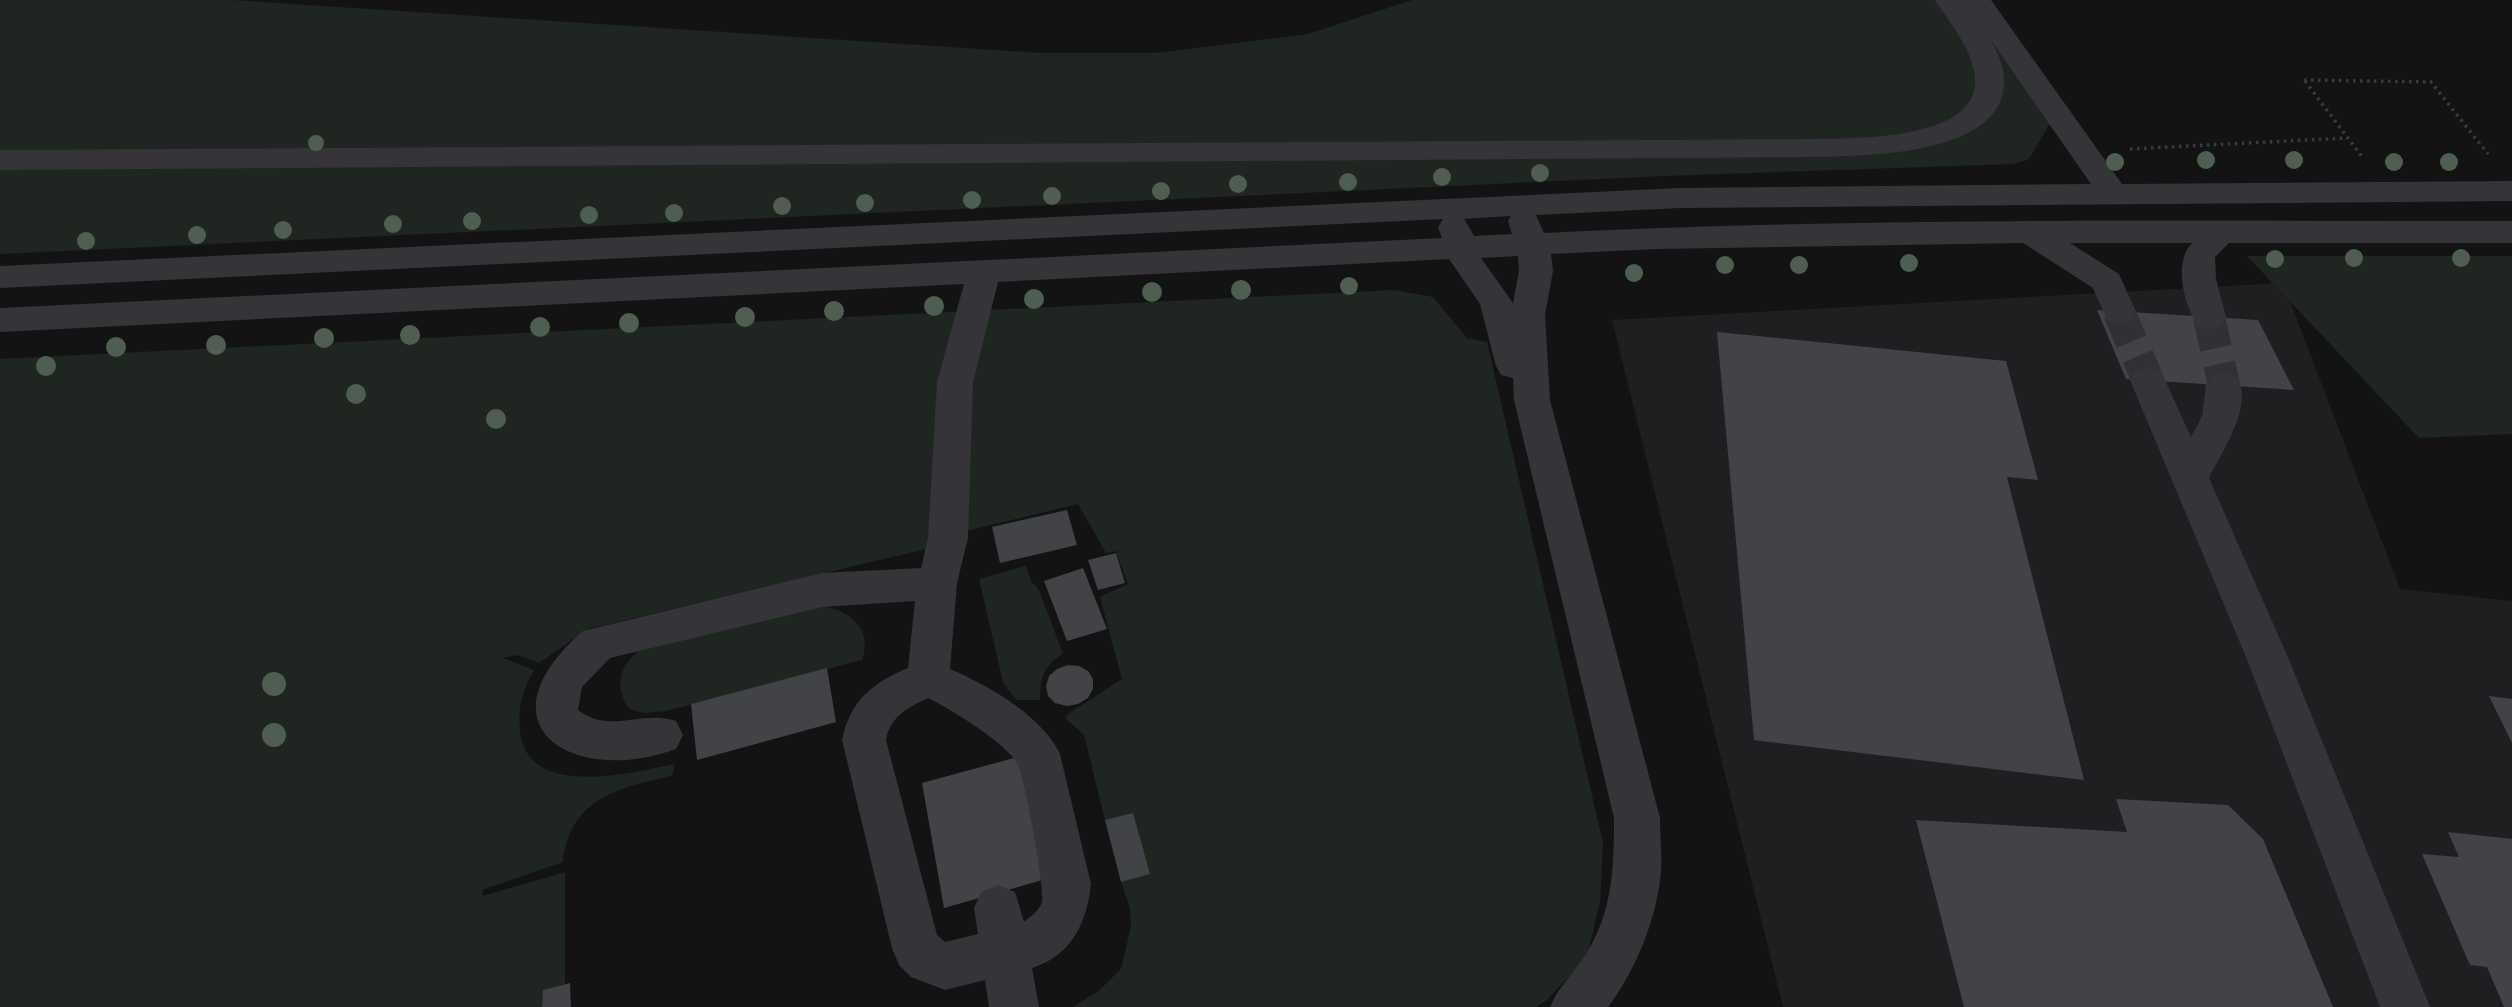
<svg xmlns="http://www.w3.org/2000/svg" width="2512" height="1007" font-family="'DejaVu Sans',sans-serif">
<style>
.built{fill:#1f1f21}
.green{fill:#1f2621}
.building{fill:#424347}
.lines{fill:none;stroke-linecap:round;stroke-linejoin:round}
.minor-tunnel{stroke:#303134;stroke-width:32;stroke-dasharray:32 16;stroke-linecap:butt}
.path{stroke:#3a3b40;stroke-width:3.5;stroke-dasharray:2.5 4.5;stroke-linecap:butt}
.minor{fill:#343439;fill-rule:evenodd}
.tree{fill:#4e5f51}
</style>
<rect width="100%" height="100%" fill="#131314"/>
<path class="built" d="M2283 283 2400 589 2512 601V1007H1783L1612 320Z"/>
<g class="green">
<path d="M0 0H232L1041 53H1156L1308 34 1412 0H1972L2055 115 2029 159 2014 164 1665 176 0 254Z"/>
<path d="M2247 256H2512V434L2419 438Z"/>
<path d="M1394 290 1433 297 1467 338 1487 342 1603 843 1600 902 1587 957 1547 1000 1535 1007H1073L1100 990 1121 969 1131 927 1130 908 1121 882 1149 874 1133 814 1105 820 1084 735 1066 719 1068 714 1122 679 1100 597 1128 584 1116 551 1106 553 1078 504 928 540 926 549 588 629 539 663 517 655 503 658 534 670C522 692 518 706 520 731 527 800 630 773 674 764L673 774 668 777C615 788 569 801 563 862L482 890 483 896 565 872V984L543 990 542 1007H0V359Z"/>
<path d="M1026 566 1031 581 1039 590 1063 654C1044 664 1040 679 1040 700H1016L1003 682 979 579Z"/>
<path d="M820 605C849 611 873 627 862 660L666 711 644 713 629 709C613 685 620 663 643 648Z"/>
</g>
<g class="building">
<path d="M2097 310 2258 320 2294 390 2126 379Z"/>
<path d="M1717 332 2006 361 2038 480 2007 477 2084 780 1754 740Z"/>
<path d="M1067 510 1077 545 1000 563 992 527Z"/>
<path d="M1116 553 1125 583 1098 590 1088 560Z"/>
<path d="M1083 568 1107 629 1067 641 1044 581Z"/>
<path d="M1068 665 1079 666 1088 671 1093 679V689L1088 698 1078 704 1067 706 1055 703 1048 696 1046 686 1049 676 1057 669Z"/>
<path d="M827 668 836 722 697 760 691 704Z"/>
<path d="M2489 696 2512 699V743Z"/>
<path d="M1025 755 1053 877 944 908 922 783Z"/>
<path d="M2116 799 2228 805 2263 839 2333 1007H1964L1916 820 2127 832Z"/>
<path d="M1133 813 1150 874 1121 882 1105 820Z"/>
<path d="M2448 832 2512 839V1007H2504L2487 967 2470 965 2422 854 2459 857Z"/>
<path d="M570 983 571 1007H542L543 990Z"/>
</g>
<g class="lines">
<g class="minor-tunnel">
<path d="M2119 312 2148 380"/>
<path d="M2209 317 2224 385"/>
</g>
<g class="path">
<path d="M2304 80 2431 82 2488 154"/>
<path d="M2305 81 2363 158"/>
<path d="M2130 149 2347 138"/>
</g>
<g class="minor">
<path d="M1935 0H1963C1978 23 2004 51 2004 80 2006 157 1862 156 1810 157L0 170V150L1810 139C1853 138 1989 142 1974 71 1969 45 1949 22 1935 0Z"/>
<path d="M1963 0H1991L2122 184 2512 181V201L1680 208 1536 215 1544 233C1866 217 2189 221 2512 221V243H2229L2215 257 2216 279 2226 317 2221 325 2209 329 2197 325C2184 304 2173 263 2192 243H2070L2119 274 2136 312 2131 320 2119 324 2107 320 2093 288 2023 243 1657 249 1551 254 1553 271 1545 315 1550 400 1660 818C1660 836 1662 854 1661 872 1657 918 1636 970 1608 1007H1550C1559 985 1577 970 1589 949 1613 908 1614 864 1614 818L1514 400 1513 378 1501 375 1496 366 1480 304 1449 259 998 282 973 382 968 538 957 583 950 669C988 685 1042 716 1060 754L1091 884C1087 923 1071 956 1032 968L1039 1007H989L985 980 945 990 911 977 899 965 892 948 842 740C850 701 872 683 908 668L915 601 822 607 610 658 582 687 578 710C610 735 641 709 676 721L683 735 676 749C572 787 475 725 583 631L822 573 921 568 928 538 937 382 964 284 0 332V308L1442 238 1438 227 1443 219 0 288V266L1680 188 2091 184ZM1511 216 1508 221 1512 234 1474 236 1465 220 1462 219ZM1518 256 1519 271 1513 303 1481 258ZM928 698C949 708 1008 744 1018 765 1025 780 1045 888 1042 902 1039 911 1031 916 1024 922L1015 892 998 885 981 892 974 908 978 934 945 942 937 935 886 740C890 717 907 708 928 698Z"/>
<path d="M2148 367 2161 371 2191 437 2202 416 2206 385 2211 376 2224 372 2237 376C2254 406 2222 451 2209 478L2290 662 2430 1007H2380L2248 662 2130 380 2135 371Z"/>
</g>
</g>
<g class="tree">
<circle cx="316" cy="143" r="8"/>
<circle cx="2206" cy="160" r="9"/>
<circle cx="2294" cy="160" r="9"/>
<circle cx="2115" cy="162" r="9"/>
<circle cx="2394" cy="162" r="9"/>
<circle cx="2449" cy="162" r="9"/>
<circle cx="1540" cy="173" r="9"/>
<circle cx="1442" cy="177" r="9"/>
<circle cx="1348" cy="182" r="9"/>
<circle cx="1238" cy="184" r="9"/>
<circle cx="1161" cy="191" r="9"/>
<circle cx="1052" cy="196" r="9"/>
<circle cx="972" cy="200" r="9"/>
<circle cx="865" cy="203" r="9"/>
<circle cx="782" cy="206" r="9"/>
<circle cx="674" cy="213" r="9"/>
<circle cx="589" cy="215" r="9"/>
<circle cx="472" cy="221" r="9"/>
<circle cx="393" cy="224" r="9"/>
<circle cx="283" cy="230" r="9"/>
<circle cx="197" cy="235" r="9"/>
<circle cx="86" cy="241" r="9"/>
<circle cx="2354" cy="258" r="9"/>
<circle cx="2461" cy="258" r="9"/>
<circle cx="2275" cy="259" r="9"/>
<circle cx="1909" cy="263" r="9"/>
<circle cx="1725" cy="265" r="9"/>
<circle cx="1799" cy="265" r="9"/>
<circle cx="1634" cy="273" r="9"/>
<circle cx="1349" cy="286" r="9"/>
<circle cx="1241" cy="290" r="10"/>
<circle cx="1152" cy="292" r="10"/>
<circle cx="1034" cy="299" r="10"/>
<circle cx="934" cy="306" r="10"/>
<circle cx="834" cy="311" r="10"/>
<circle cx="745" cy="317" r="10"/>
<circle cx="629" cy="323" r="10"/>
<circle cx="540" cy="327" r="10"/>
<circle cx="410" cy="335" r="10"/>
<circle cx="324" cy="338" r="10"/>
<circle cx="216" cy="345" r="10"/>
<circle cx="116" cy="347" r="10"/>
<circle cx="46" cy="366" r="10"/>
<circle cx="356" cy="394" r="10"/>
<circle cx="496" cy="419" r="10"/>
<circle cx="274" cy="684" r="12"/>
<circle cx="274" cy="735" r="12"/>
</g>
</svg>
